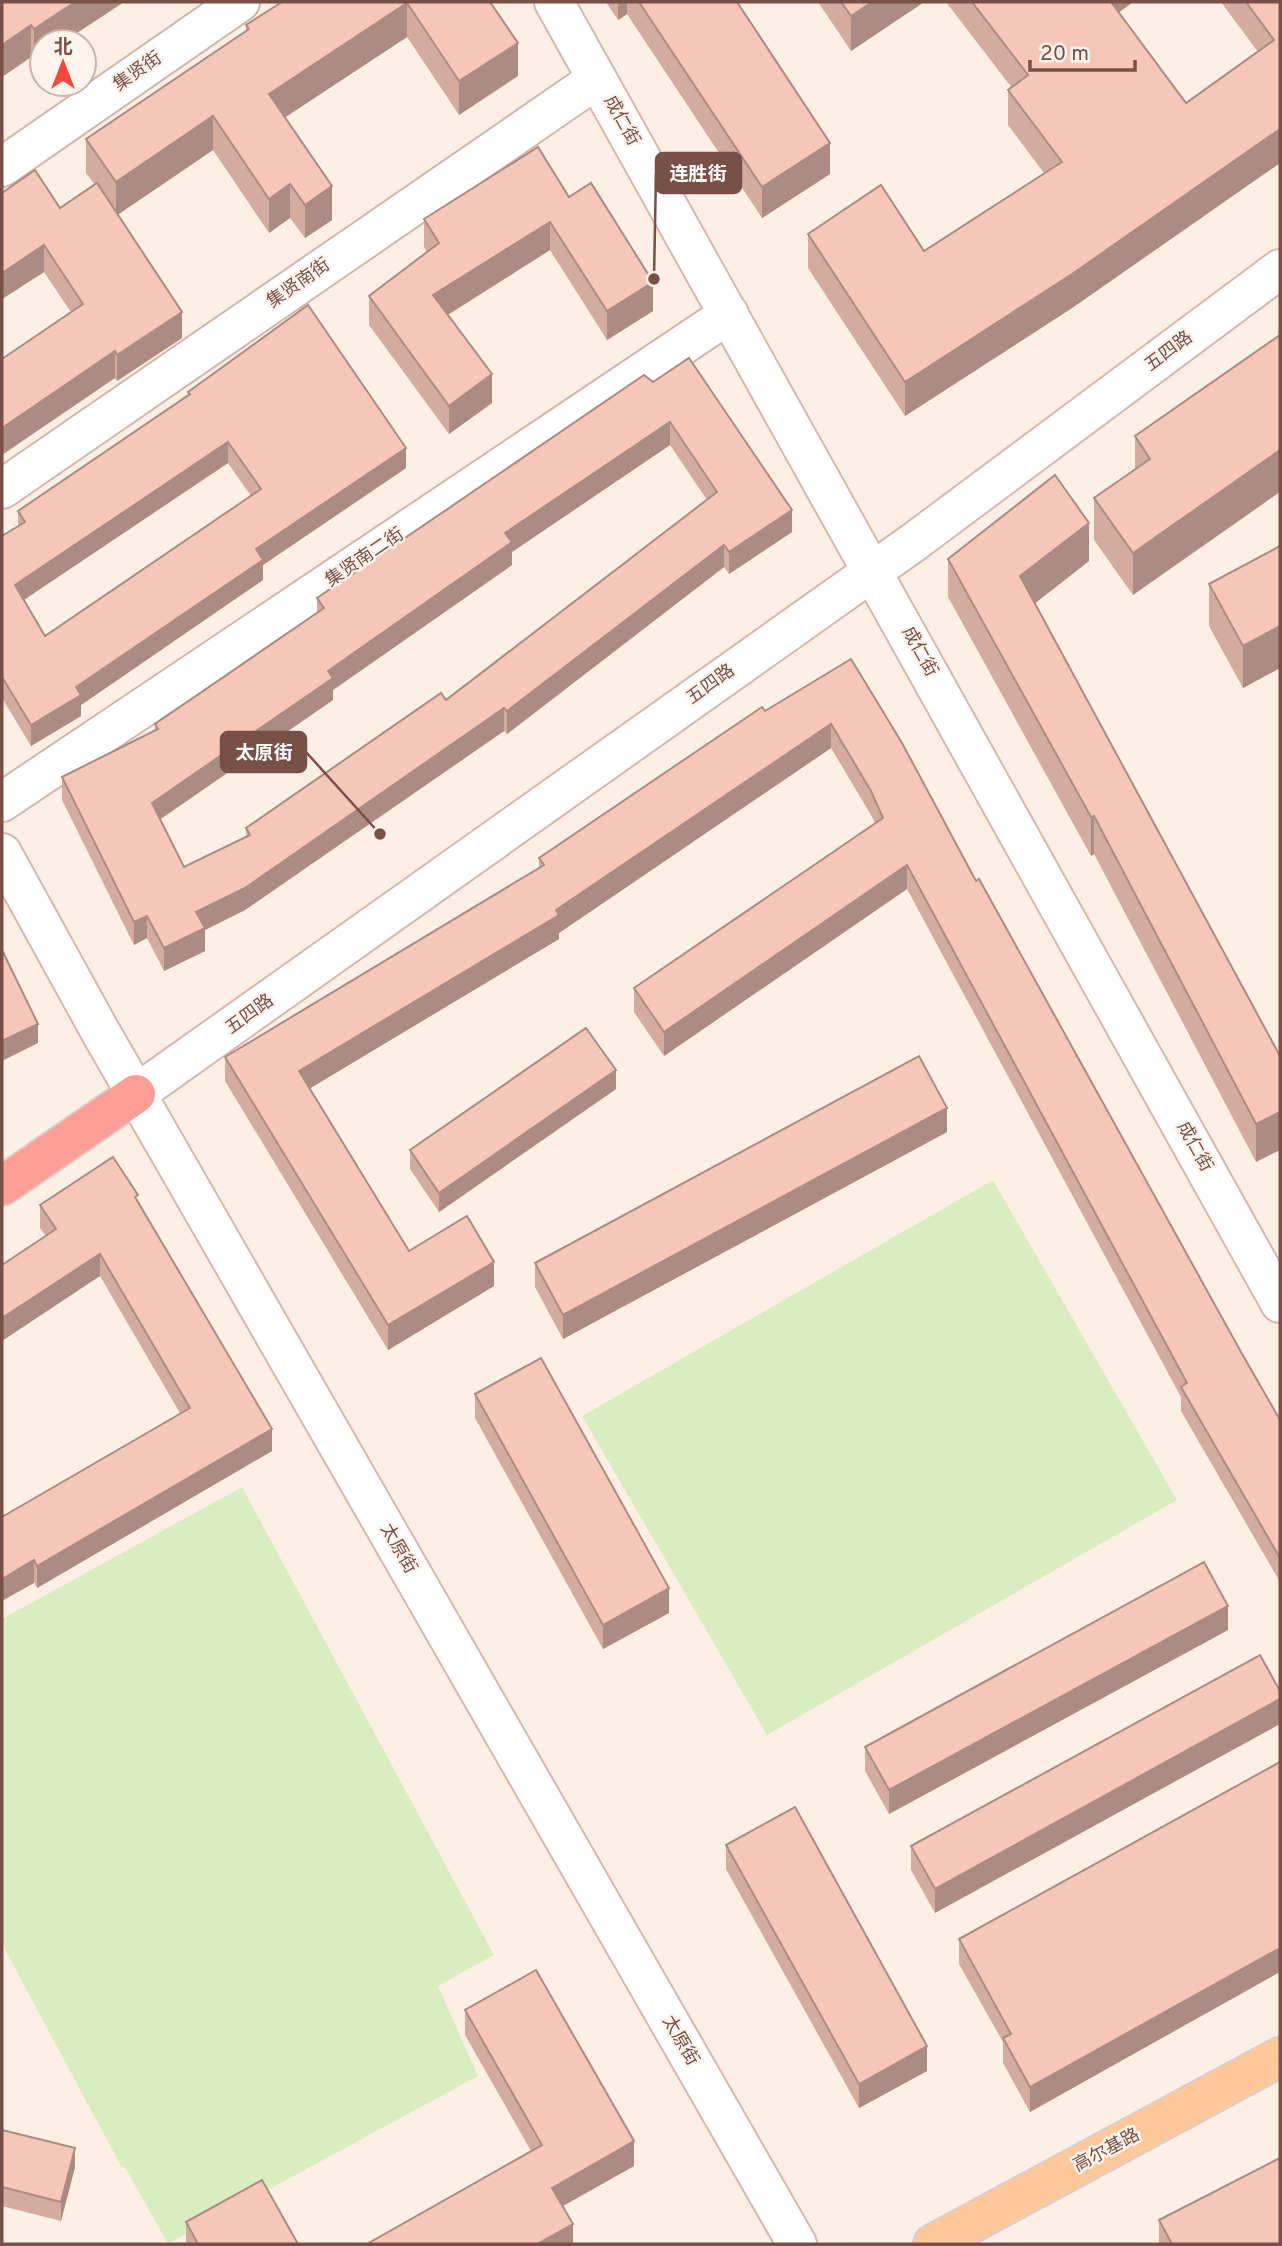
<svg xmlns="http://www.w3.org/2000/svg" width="1282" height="2246" font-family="Overpass,'Noto Sans SC',sans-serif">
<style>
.green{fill:#daedc1}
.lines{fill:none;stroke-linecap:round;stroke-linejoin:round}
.street-casing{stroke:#d3b7ab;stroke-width:42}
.secondary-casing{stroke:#d9b7ab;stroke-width:42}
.primary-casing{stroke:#d9cecb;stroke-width:42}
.highway-casing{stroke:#d9cecb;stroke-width:42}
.street{stroke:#fff;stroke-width:38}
.secondary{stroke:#fff;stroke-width:38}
.primary{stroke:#ffc89a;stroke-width:38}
.highway{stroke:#fd9f96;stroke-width:38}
.wall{fill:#d4ab9f;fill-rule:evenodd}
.shaded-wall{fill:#ac8b82}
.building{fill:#f6c7b9;stroke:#ac8b82;stroke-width:2;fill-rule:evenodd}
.labels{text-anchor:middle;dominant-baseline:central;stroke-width:5;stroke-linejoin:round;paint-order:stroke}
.street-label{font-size:18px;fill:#795047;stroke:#fff4ec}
.leader{fill:none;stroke:#795047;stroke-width:2.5}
.callout-dot{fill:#795047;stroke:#fff4ec;stroke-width:2.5}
.callout{fill:#795047;stroke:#795047;stroke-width:2.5}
.callout-label{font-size:19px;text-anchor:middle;font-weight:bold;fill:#fff}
</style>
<rect width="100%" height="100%" fill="#feefe4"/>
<g class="green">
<path d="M993 1180 1177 1500 767 1735 582 1416Z"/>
<path d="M242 1487 494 1955 438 1986 478 2076 168 2244 125 2167 122 2168 2 1944V1619Z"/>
</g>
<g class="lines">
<g class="street-casing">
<g id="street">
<path d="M2 167 240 2"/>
<path d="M2 489 597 79"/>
<path d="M2 802 729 314"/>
</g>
</g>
<g class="secondary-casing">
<g id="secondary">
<path d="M554 2 1280 1303"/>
<path d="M2 853 100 1031 797 2244"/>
<path d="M136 1094 914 542 1280 269"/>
</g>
</g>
<g class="primary-casing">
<path id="primary" d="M933 2244 1280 2057"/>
</g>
<g class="highway-casing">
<path id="highway" d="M2 1186 136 1094"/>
</g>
<use href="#street" class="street"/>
<use href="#secondary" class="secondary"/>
<use href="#primary" class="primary"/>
<use href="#highway" class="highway"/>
</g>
<g class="wall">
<path d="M2 2H124L34 61 31 57 2 77Z"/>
<path d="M282 2H490L518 76 459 115 407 37 285 117 332 220 305 238 290 218 269 233 213 150 117 215 182 338 117 381 44 272 2 299V193L60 208 95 185 86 173V139L246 31V25Z"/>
<path d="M606 2H737L830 174 762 218 627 14 618 20Z"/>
<path d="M818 2H924L851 51Z"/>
<path d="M946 2H1133L1119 12 1186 103 1258 52 1221 2H1280V163L1072 308 905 416 808 268V234L924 251 1044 173 1008 125V90L1012 88Z"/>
<path d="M569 197 653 311 607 340 550 250 448 315 492 403 449 434 369 325V296L427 253 424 247V219Z"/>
<path d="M1280 335 1133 595 1094 540V498L1135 470V436Z"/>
<path d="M644 375 792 532 729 574 724 567 507 734 504 731 245 910 205 930V951L164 971 147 938 134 945 62 800V777L155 731V724L317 613V598ZM670 445 707 500 446 700 246 828V837L184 867 160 819 333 700V690L512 565V552Z"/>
<path d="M188 392 406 468 263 565V580L81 705V716L31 746 2 698V536L18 526V511L188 395ZM228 463 251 496 45 636 23 600Z"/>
<path d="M1280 546V668L1243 688 1209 626V584Z"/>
<path d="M948 559 1089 561 1035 603 1280 1056 1256 1162 1094 854 1091 856 948 597Z"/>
<path d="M851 659 1241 1352 1280 1420V1582L1181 1411V1397L907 889 664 1056 634 1012V988L875 823 871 815 831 748 559 933V939L310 1088 409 1251 494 1286 388 1350 225 1081V1057L539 868V858L765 711Z"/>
<path d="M616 1089 439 1212 410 1169V1150Z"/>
<path d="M947 1132 563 1339 535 1287V1263Z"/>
<path d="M138 1201 272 1451 37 1588 2 1517 180 1413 100 1276 46 1236 40 1228V1205Z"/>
<path d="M475 1394 669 1613 603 1649 475 1418Z"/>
<path d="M1228 1630 889 1814 865 1771V1747Z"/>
<path d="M1260 1655 935 1913 911 1870V1846Z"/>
<path d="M1280 1762 1030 2112 1003 2063V2042L959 1964V1939Z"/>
<path d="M726 1845 927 2071 859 2108 726 1869Z"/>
<path d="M465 2010 634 2166 563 2206 573 2244 531 2151 465 2035Z"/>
<path d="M2 2130 75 2167 61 2221 2 2206Z"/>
<path d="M1159 2220 1280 2244H1159Z"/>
<path d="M186 2222 298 2244H186Z"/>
</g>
<g class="shaded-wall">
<path d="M75 2H124L63 42H42V56L34 61V29Z"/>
<path d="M618 2H627V14L618 20Z"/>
<path d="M872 2H924L851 51V16Z"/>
<path d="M1102 2H1133L1102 25Z"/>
<path d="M407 3V37L269 128V94Z"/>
<path d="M31 25V57L2 77V45Z"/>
<path d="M518 43V76L459 115V81Z"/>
<path d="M213 116V150L116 216V182Z"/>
<path d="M1280 129V163L1072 308 905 416V382Z"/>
<path d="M830 143V174L762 218V187Z"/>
<path d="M290 184V218L269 233V199Z"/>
<path d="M332 186V220L305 238V205Z"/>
<path d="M550 222V250L433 324V295Z"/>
<path d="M44 245V272L2 299V273Z"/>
<path d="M653 282V311L607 340V311Z"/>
<path d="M182 312V338L117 381V355Z"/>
<path d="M115 351V378L2 455V428Z"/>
<path d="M492 374V403L449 434V406Z"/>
<path d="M670 422V445L512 552V565L333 690V700L152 825V803L328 671 505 533Z"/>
<path d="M228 442V463L15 606V585Z"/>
<path d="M406 448V468L263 565V580L81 705V716L31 746V725L76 687 256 549Z"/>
<path d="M1280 450V492L1133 595V553Z"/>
<path d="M792 510V532L729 574V552Z"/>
<path d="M1089 523V561L1020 615V576Z"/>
<path d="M724 545V567L507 734V711Z"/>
<path d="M1280 626V668L1243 688V646Z"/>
<path d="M504 708V731L245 910 205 930V951L164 971V948L196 912Z"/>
<path d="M831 724V748L559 933V939L299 1095V1071L556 910Z"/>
<path d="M1094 816V854L1091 856V817Z"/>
<path d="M907 865V889L664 1056V1032Z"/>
<path d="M147 916V938L134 945V922Z"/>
<path d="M38 1024V1043L2 1061V1041Z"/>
<path d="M616 1070V1089L439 1212V1193Z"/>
<path d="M947 1108V1132L563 1339V1315Z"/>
<path d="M1280 1112V1150L1256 1162V1124Z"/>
<path d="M100 1254V1276L2 1341V1318Z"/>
<path d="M494 1262V1286L388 1350V1325Z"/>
<path d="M272 1429V1451L37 1588V1566Z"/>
<path d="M34 1560V1583L2 1601V1579Z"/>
<path d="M669 1588V1613L603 1649V1625Z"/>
<path d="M1228 1606V1630L889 1814V1790Z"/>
<path d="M1280 1699V1724L935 1913V1889Z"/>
<path d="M1280 1948V1972L1030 2112V2087Z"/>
<path d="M927 2046V2071L859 2108V2084Z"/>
<path d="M634 2141V2166L552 2212V2188Z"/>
<path d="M75 2148V2167L61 2221V2202Z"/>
<path d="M573 2224V2244H537Z"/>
</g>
<g class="building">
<path d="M2 2H75L34 29 31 25 2 45Z"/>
<path d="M282 2H490L518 43 459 81 407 3 269 94 332 186 305 205 290 184 269 199 213 116 116 182 86 139 249 29 246 25Z"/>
<path d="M639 2H737L830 143 762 187Z"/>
<path d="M841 2H872L851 16Z"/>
<path d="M972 2H1111L1186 103 1274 40 1246 2H1280V129L1072 274 905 382 808 234 881 185 924 251 1062 162 1008 90 1028 75Z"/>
<path d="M538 147 569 197 591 183 653 282 607 311 550 222 433 295 492 374 449 406 369 296 439 243 424 219Z"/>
<path d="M35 170 60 208 97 183 182 312 117 355 115 351 2 428V359L83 304 44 245 2 273V193Z"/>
<path d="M308 305 406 448 256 549 263 560 76 687 81 695 31 725 2 677V536L25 522 18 511 190 394 188 392ZM228 442 261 489 45 636 15 585Z"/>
<path d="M1280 335V450L1133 553 1094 498 1150 459 1135 436Z"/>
<path d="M689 358 792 510 729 552 724 545 507 711 504 708 245 888 196 912 205 928 164 948 147 916 134 922 62 777 158 729 155 724 324 608 317 598 644 375 653 382ZM670 422 717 492 446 700 441 693 246 828 250 835 184 867 152 803 333 678 328 671 512 542 505 533Z"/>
<path d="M1055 475 1089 523 1020 576 1280 1056V1112L1256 1124 1094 816 1091 817 948 559Z"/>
<path d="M1280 546V626L1243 646 1209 584Z"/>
<path d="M851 659 902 743 976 881 979 879 1241 1352 1280 1420V1558L1181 1387 1187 1383 907 865 664 1032 634 988 883 818 871 791 831 724 556 910 559 915 299 1071 409 1251 467 1216 494 1262 388 1325 225 1057 544 865 539 858 762 707 765 711Z"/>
<path d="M2 950 38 1024 2 1041Z"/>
<path d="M586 1028 616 1070 439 1193 410 1150Z"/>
<path d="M919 1056 947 1108 563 1315 535 1263Z"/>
<path d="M113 1157 138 1195 135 1197 272 1429 37 1566 34 1560 2 1579V1517L190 1408 100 1254 2 1318V1265L56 1229 40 1205Z"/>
<path d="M541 1358 669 1588 603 1625 475 1394Z"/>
<path d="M1204 1562 1228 1606 889 1790 865 1747Z"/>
<path d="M1260 1655 1280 1691V1699L935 1889 911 1846Z"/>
<path d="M1280 1762V1948L1030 2087 1003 2038 1011 2034 959 1939Z"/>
<path d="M795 1807 927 2046 859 2084 726 1845Z"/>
<path d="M536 1970 634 2141 552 2188 573 2224 537 2244H367L542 2145 465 2010Z"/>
<path d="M2 2130 75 2148 61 2202 2 2187Z"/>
<path d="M1280 2158V2244H1172L1159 2220Z"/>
<path d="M262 2180 298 2244H198L186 2222Z"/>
</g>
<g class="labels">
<g class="street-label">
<text transform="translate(138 72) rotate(-35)">集贤街</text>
<text transform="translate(621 121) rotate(61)">成仁街</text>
<text transform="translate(299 284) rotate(-35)">集贤南街</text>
<text transform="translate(1169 352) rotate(-37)">五四路</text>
<text transform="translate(365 558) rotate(-34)">集贤南二街</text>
<text transform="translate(919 652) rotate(61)">成仁街</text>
<text transform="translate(711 685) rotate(-36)">五四路</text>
<text transform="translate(250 1015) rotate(-36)">五四路</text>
<text transform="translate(1194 1147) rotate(61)">成仁街</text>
<text transform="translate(398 1549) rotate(60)">太原街</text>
<text transform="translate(680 2041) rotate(60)">太原街</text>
<text transform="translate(1107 2151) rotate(-28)">高尔基路</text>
</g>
</g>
<path class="leader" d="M654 279L656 173M380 834L306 752"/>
<g class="callout-dot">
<circle cx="654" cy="279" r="7"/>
<circle cx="380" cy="834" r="7"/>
</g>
<g class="callout">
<rect x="656" y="153" width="85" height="40" rx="7"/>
<rect x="221" y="732" width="85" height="40" rx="7"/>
</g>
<g class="callout-label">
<text x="698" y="180">连胜街</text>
<text x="264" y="759">太原街</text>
</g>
<rect width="1282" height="2246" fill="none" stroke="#795047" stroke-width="7"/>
<g transform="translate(63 63)"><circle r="33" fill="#fff4ec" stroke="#c9b2aa" stroke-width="2"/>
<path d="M0-5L12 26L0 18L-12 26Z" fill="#f14840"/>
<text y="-10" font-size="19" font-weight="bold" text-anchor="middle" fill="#795047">北</text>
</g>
<path d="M1030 60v10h105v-10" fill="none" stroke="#795047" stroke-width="3.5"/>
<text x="1040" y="60" font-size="21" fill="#795047" stroke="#fff4ec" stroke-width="5" paint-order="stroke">20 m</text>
</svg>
